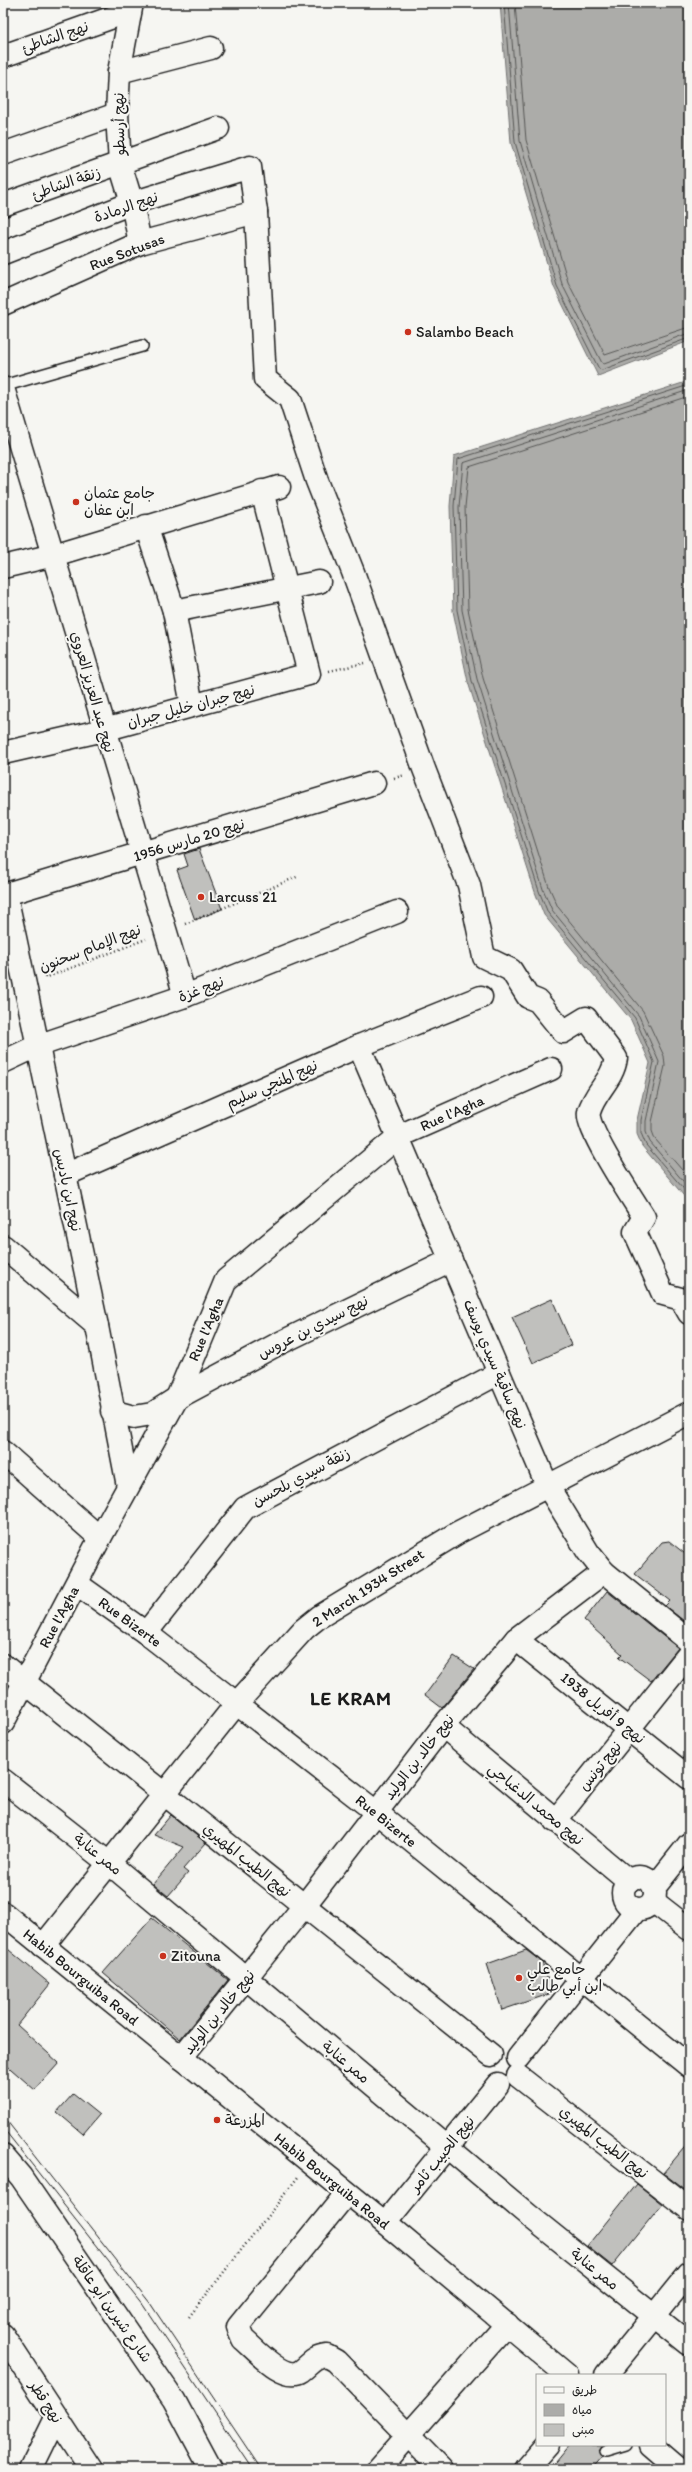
<svg xmlns="http://www.w3.org/2000/svg" width="692" height="2472" font-family="Itim,'Playpen Sans Arabic',sans-serif">
<style>
.water{fill:#acaca9;stroke:#727271}
.lines{fill:none;stroke-linecap:round;stroke-linejoin:round}
.shore{stroke:#565654;stroke-width:1}
.building{fill:#c0c0bd;stroke:#1c1c1c}
.lane-casing{stroke:#1c1c1c;stroke-width:14}
.street-casing{stroke:#1c1c1c;stroke-width:25}
.secondary-casing{stroke:#1c1c1c;stroke-width:25}
.path{stroke:#1c1c1c;stroke-width:2.5;stroke-dasharray:1 3;stroke-linecap:butt}
.lane{stroke:#f6f6f2;stroke-width:11}
.street{stroke:#f6f6f2;stroke-width:22}
.secondary{stroke:#f6f6f2;stroke-width:22}
.tram{stroke:#1c1c1c;stroke-width:1}
.poi-dot{fill:#c8321e;stroke:#f6f6f2;stroke-width:1.5}
.labels{text-anchor:middle;dominant-baseline:central;stroke-width:4;stroke-linejoin:round;paint-order:stroke}
.street-label{font-size:15px;fill:#1c1c1c;stroke:#f6f6f2}
.poi-label{font-size:15px;fill:#1c1c1c;stroke:#f6f6f2;text-anchor:start}
.district-label{font-size:19px;font-weight:bold;letter-spacing:1px;fill:#1c1c1c;stroke:#f6f6f2}
</style>
<rect width="100%" height="100%" fill="#f6f6f2"/>
<filter id="ink" filterUnits="userSpaceOnUse"><feTurbulence type="fractalNoise" baseFrequency=".025" numOctaves="2"/><feDisplacementMap in="SourceGraphic" scale="8" xChannelSelector="R" yChannelSelector="G"/><feConvolveMatrix kernelMatrix="1 2 1 2 8 2 1 2 1" color-interpolation-filters="sRGB"/></filter>
<g filter="url(#ink)">
<g class="water">
<path d="M500 3H689V341L598 376 554 287 511 143Z"/>
<path d="M689 381V1202L642 1146 637 1134V1120L650 1063 631 1020 544 915 535 892 468 682 453 611 450 506 454 456Z"/>
</g>
<g class="lines">
<g class="shore">
<path d="M504 3 515 142 557 286 599 369 602 370 689 338"/>
<path d="M509 3 520 141 562 284 602 363 604 364 689 333"/>
<path d="M515 3 526 140 568 282 605 355 689 327"/>
<path d="M689 385 458 459 454 506 457 610 472 681 539 891 548 913 635 1018 654 1062 641 1120V1133L646 1145 689 1195"/>
<path d="M689 390 463 463 459 507 462 610 477 679 543 889 552 910 639 1016 659 1062 646 1121V1132L650 1142 689 1188"/>
<path d="M689 396 469 467 465 507 468 609 483 678 549 887 558 907 643 1011 664 1056 665 1066 652 1122V1131L655 1139 689 1178"/>
</g>
</g>
<g class="building">
<path d="M199 849 222 909 195 920 177 870 188 866 184 854Z"/>
<path d="M552 1299 572 1345 533 1363 512 1317Z"/>
<path d="M669 1541 689 1557V1625L665 1606 670 1601 635 1574 662 1542Z"/>
<path d="M607 1591 678 1648 651 1681 619 1657 622 1654 584 1620Z"/>
<path d="M454 1656 474 1669 442 1708 425 1695Z"/>
<path d="M171 1815 206 1843 183 1869 188 1873 168 1896 153 1884 184 1847 154 1835Z"/>
<path d="M152 1918 228 1980 180 2039 103 1973Z"/>
<path d="M3 1945 50 1984 17 2025 59 2063 35 2090 3 2062Z"/>
<path d="M526 1950 542 1962 552 1993 502 2010 487 1964Z"/>
<path d="M73 2094 99 2115 83 2134 57 2112Z"/>
<path d="M689 2142V2193L663 2173Z"/>
<path d="M637 2184 662 2204 612 2266 587 2246Z"/>
<path d="M569 2445H604L600 2450 603 2456 592 2469H563L555 2462Z"/>
</g>
<g class="lines">
<g class="lane-casing">
<g id="lane">
<path d="M3 386 142 346"/>
<path d="M607 2451 627 2445"/>
</g>
</g>
<g class="street-casing">
<g id="street">
<path d="M132 3 119 72 117 114 120 164 132 203 140 243"/>
<path d="M3 56 130 11"/>
<path d="M119 72 211 48"/>
<path d="M3 154 117 114"/>
<path d="M3 205 218 128"/>
<path d="M3 253 132 203 250 167 256 212 265 379 290 399 317 481 353 572 424 769 469 885 484 957 511 970 528 997 538 1001 563 1032 586 1018 616 1058C613 1080 595 1091 589 1112 584 1126 634 1201 644 1217L635 1232 663 1294 681 1299 689 1313"/>
<path d="M3 304 140 243 256 212"/>
<path d="M3 388 185 996"/>
<path d="M146 526 174 611 192 705"/>
<path d="M3 567 54 555 279 487"/>
<path d="M174 611 319 582"/>
<path d="M3 753 104 730 309 674 262 491"/>
<path d="M3 895 374 783"/>
<path d="M6 895 97 1326 128 1486"/>
<path d="M359 1046 547 1485 588 1552 604 1572 689 1641"/>
<path d="M3 1062 37 1046 185 996 397 912"/>
<path d="M65 1175 359 1046 481 997"/>
<path d="M3 1246 97 1326"/>
<path d="M112 1411 134 1417 152 1414 177 1398 276 1345 451 1260"/>
<path d="M3 1452 100 1538"/>
<path d="M77 1584 146 1633 376 1812 689 2066"/>
<path d="M146 1633 245 1508 499 1373"/>
<path d="M516 1639 689 1778"/>
<path d="M3 1665 491 2055"/>
<path d="M3 1723 100 1538 177 1398 226 1280 399 1136 551 1069"/>
<path d="M443 1726 629 1881"/>
<path d="M3 1780 110 1864 527 2214 689 2344"/>
<path d="M555 1821 689 1654"/>
<circle cx="639" cy="1893" r="16"/>
<path d="M654 1888 689 1844"/>
<path d="M653 1901 689 1929"/>
<path d="M43 1946 237 1703 304 1629 319 1617 459 1532 689 1413"/>
<path d="M181 2058 304 1906 443 1726 516 1639 604 1572"/>
<path d="M518 2058 637 1909"/>
<path d="M518 2076 689 2209"/>
<path d="M3 2156 21 2177 174 2400 211 2469"/>
<path d="M347 2193 238 2327 243 2339C256 2350 284 2382 301 2371 312 2363 312 2358 327 2356L336 2361 441 2469"/>
<path d="M385 2223 498 2084"/>
<path d="M3 2335 91 2469"/>
<path d="M606 2375 689 2273"/>
<path d="M31 2469 56 2418"/>
<path d="M378 2469 507 2324"/>
<path d="M526 2469 547 2445"/>
</g>
</g>
<g class="secondary-casing">
<g id="secondary">
<path d="M3 1913 385 2223 567 2375"/>
<path d="M651 2445 679 2469"/>
</g>
</g>
<g class="path">
<path d="M329 671 365 663"/>
<path d="M394 778 405 775"/>
<path d="M185 924 299 876"/>
<path d="M45 978 146 939"/>
<path d="M189 2317 298 2177"/>
</g>
<use href="#lane" class="lane"/>
<use href="#street" class="street"/>
<use href="#secondary" class="secondary"/>
<g class="tram">
<path d="M3 2116 150 2303 261 2469"/>
<path d="M3 2128 143 2305 253 2469"/>
</g>
</g>
</g>
<g class="poi-dot">
<circle cx="408" cy="332" r="4"/>
<circle cx="76" cy="502" r="4"/>
<circle cx="201" cy="897" r="4"/>
<circle cx="163" cy="1956" r="4"/>
<circle cx="519" cy="1978" r="4"/>
<circle cx="217" cy="2120" r="4"/>
</g>
<g class="labels">
<g class="street-label">
<text transform="translate(55 37) rotate(-19)">نهج الشاطئ</text>
<text transform="translate(119 124) rotate(-91)">نهج أرسطو</text>
<text transform="translate(66 183) rotate(-19)">زنقة الشاطئ</text>
<text transform="translate(126 207) rotate(-19)">نهج الرمادة</text>
<text transform="translate(127 252) rotate(-21)">Rue Sotusas</text>
<text transform="translate(93 692) rotate(74)">نهج عبد العزيز العروي</text>
<text transform="translate(191 706) rotate(-15)">نهج جبران خليل جبران</text>
<text transform="translate(189 840) rotate(-17)">نهج 20 مارس 1956</text>
<text transform="translate(90 948) rotate(-21)">نهج الإمام سحنون</text>
<text transform="translate(201 989) rotate(-21)">نهج غزة</text>
<text transform="translate(272 1084) rotate(-24)">نهج المنجي سليم</text>
<text transform="translate(452 1113) rotate(-24)">Rue l'Agha</text>
<text transform="translate(68 1190) rotate(78)">نهج ابن باديس</text>
<text transform="translate(313 1327) rotate(-27)">نهج سيدي بن عروس</text>
<text transform="translate(206 1329) rotate(-67)">Rue l'Agha</text>
<text transform="translate(495 1364) rotate(67)">نهج ساقية سيدي يوسف</text>
<text transform="translate(301 1477) rotate(-28)">زنقة سيدي بلحسن</text>
<text transform="translate(368 1588) rotate(-33)">2 March 1934 Street</text>
<text transform="translate(59 1617) rotate(-62)">Rue l'Agha</text>
<text transform="translate(130 1622) rotate(36)">Rue Bizerte</text>
<text transform="translate(603 1708) rotate(39)">نهج 9 أفريل 1938</text>
<text transform="translate(419 1757) rotate(-52)">نهج خالد بن الوليد</text>
<text transform="translate(600 1766) rotate(-51)">نهج تونس</text>
<text transform="translate(536 1804) rotate(40)">نهج محمد الدغباجي</text>
<text transform="translate(386 1821) rotate(39)">Rue Bizerte</text>
<text transform="translate(98 1854) rotate(39)">ممر عنابة</text>
<text transform="translate(247 1860) rotate(39)">نهج الطيب المهيري</text>
<text transform="translate(81 1977) rotate(39)">Habib Bourguiba Road</text>
<text transform="translate(219 2012) rotate(-51)">نهج خالد بن الوليد</text>
<text transform="translate(346 2062) rotate(40)">ممر عنابة</text>
<text transform="translate(604 2142) rotate(38)">نهج الطيب المهيري</text>
<text transform="translate(442 2154) rotate(-51)">نهج الحبيب ثامر</text>
<text transform="translate(332 2181) rotate(39)">Habib Bourguiba Road</text>
<text transform="translate(595 2269) rotate(39)">ممر عنابة</text>
<text transform="translate(112 2309) rotate(55)">شارع شيرين أبو عاقلة</text>
<text transform="translate(46 2402) rotate(57)">نهج قطر</text>
</g>
<g class="poi-label">
<text x="416" y="332">Salambo Beach</text>
<text x="84" y="493">جامع عثمان<tspan x="84" dy="17">ابن عفان</tspan></text>
<text x="209" y="897">Larcuss 21</text>
<text x="171" y="1956">Zitouna</text>
<text x="527" y="1969">جامع علي<tspan x="527" dy="17">ابن أبي طالب</tspan></text>
<text x="225" y="2120">المزرعة</text>
</g>
<g class="district-label">
<text x="351" y="1698">LE KRAM</text>
</g>
</g>
<rect width="692" height="2472" fill="none" stroke="#f6f6f2" stroke-width="16"/>
<rect x="8" y="8" width="676" height="2456" fill="none" stroke="#1c1c1c" stroke-width="1.5" filter="url(#ink)"/>
<rect x="536" y="2374" width="130" height="72" fill="#f6f6f2" stroke="#9f9f9c"/>
<rect x="544" y="2387" width="20" height="6" fill="#f6f6f2" stroke="#9f9f9c"/>
<text x="572" y="2394" font-size="12" fill="#1c1c1c">طريق</text>
<rect x="544" y="2404" width="20" height="12" fill="#acaca9" stroke="#9f9f9c"/>
<text x="572" y="2414" font-size="12" fill="#1c1c1c">مياه</text>
<rect x="544" y="2424" width="20" height="12" fill="#c0c0bd" stroke="#9f9f9c"/>
<text x="572" y="2434" font-size="12" fill="#1c1c1c">مبنى</text>
</svg>
